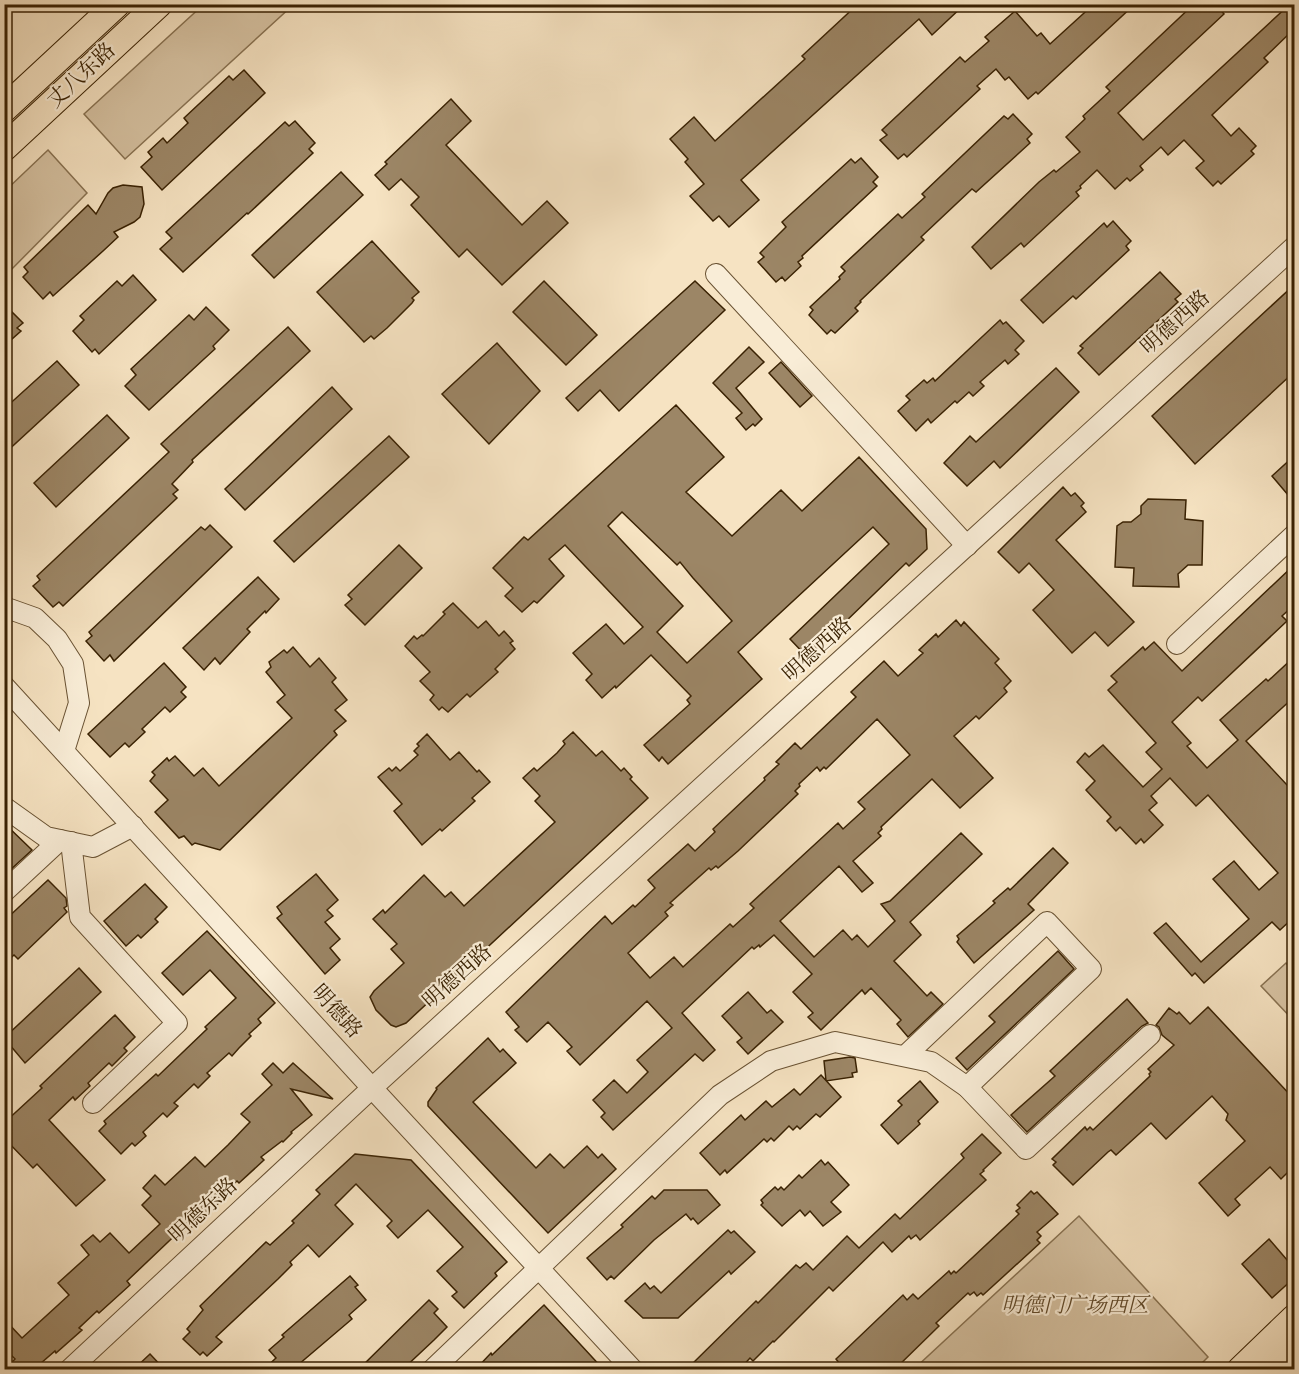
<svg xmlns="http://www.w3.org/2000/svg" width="1299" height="1374" font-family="'Old Standard TT','Noto Serif SC',serif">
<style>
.green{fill:#d6c2a2;stroke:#887252;stroke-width:1.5}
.building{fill:#9c8666;stroke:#3a2203;stroke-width:1.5;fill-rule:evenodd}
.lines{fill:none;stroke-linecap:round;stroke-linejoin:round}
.minor-casing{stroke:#695233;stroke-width:22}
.major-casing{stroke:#3a2203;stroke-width:28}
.minor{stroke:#f9edd7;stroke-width:20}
.major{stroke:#f6e3c2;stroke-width:26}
.labels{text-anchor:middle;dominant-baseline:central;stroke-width:4.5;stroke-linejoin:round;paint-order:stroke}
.street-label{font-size:21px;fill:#3a2203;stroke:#f9edd7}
.park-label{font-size:21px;font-style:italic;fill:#614a2b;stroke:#f9edd7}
</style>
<rect width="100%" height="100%" fill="#f6e3c2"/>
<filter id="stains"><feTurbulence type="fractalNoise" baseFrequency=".00333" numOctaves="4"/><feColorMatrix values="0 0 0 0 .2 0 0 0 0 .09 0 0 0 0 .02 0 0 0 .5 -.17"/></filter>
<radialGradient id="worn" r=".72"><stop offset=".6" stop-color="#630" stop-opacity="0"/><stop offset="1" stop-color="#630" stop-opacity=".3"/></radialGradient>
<g class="green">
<path d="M203 5H293L125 159 84 114Z"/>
<path d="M48 150 87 193 5 276V191Z"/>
<path d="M1286 963 1294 972V1021L1261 986Z"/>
<path d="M1079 1216 1208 1357 1196 1369H914Z"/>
</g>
<g class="building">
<path d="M858 4H965L932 35 919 19 741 180 759 200 729 227 719 216 713 221 690 196 704 184 685 162 688 159 670 139 694 117 715 141 805 59 802 56Z"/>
<path d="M1094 4H1135L1038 94 1036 92 1028 99 1009 77 1005 80 996 69 977 86 980 89 907 157 904 154 898 159 880 140 887 135 882 130 960 57 965 62 989 41 985 37 1015 11 1037 36 1041 33 1050 44Z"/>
<path d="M1194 4H1216L1224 14 1118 113 1143 140 1290 4H1294V29L1264 58 1268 62 1212 115 1231 136 1239 128 1256 146 1251 151 1254 154 1221 184 1218 181 1213 186 1196 168 1204 161 1184 140 1168 155 1161 147 1140 166 1143 170 1130 181 1127 178 1115 189 1097 170 1080 186 1081 188 1076 192 1079 196 1024 247 1021 243 991 269 972 247 1039 182 1054 170 1056 172 1080 152 1066 137 1085 119 1083 116 1110 91 1106 87Z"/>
<path d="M244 70 265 93 162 190 141 167 152 157 148 152 163 138 167 143 188 123 184 118 229 76 233 80Z"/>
<path d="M451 99 471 121 446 145 522 225 547 201 568 223 502 285 467 249 459 257 411 205 419 197 401 179 389 190 375 175 387 164 385 162Z"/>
<path d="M1013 114 1032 134 1027 139 1030 143 976 192 972 189 921 237 924 240 860 301 861 302 855 308 858 311 835 333 831 330 827 334 809 315 813 310 810 307 840 279 839 277 845 271 841 267 898 214 902 218 925 197 922 194 1004 116 1008 119Z"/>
<path d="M295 121 315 143 309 149 313 153 248 214 247 213 183 272 160 249 172 238 166 232 285 122 289 126Z"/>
<path d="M861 158 878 177 873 182 877 186 802 256 803 258 798 262 801 266 785 281 782 277 776 282 758 262 764 257 760 253 786 227 782 222 851 159 855 163Z"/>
<path d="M341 172 363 195 274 278 252 255Z"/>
<path d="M123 185 142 187 144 204 140 217 134 222 114 232 118 237 103 251 53 296 50 292 43 299 23 277 28 272 24 267 88 205 96 214 108 193 113 188Z"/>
<path d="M1113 221 1131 241 1126 246 1129 250 1076 299 1073 296 1043 323 1021 300 1104 223 1107 227Z"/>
<path d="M372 241 419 292 412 298 414 300 412 303 387 328 374 339 371 336 364 342 317 292Z"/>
<path d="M1160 272 1181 294 1175 299 1178 302 1099 375 1078 353 1083 348 1080 346Z"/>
<path d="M133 275 156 300 99 354 95 349 92 352 73 331 84 320 80 316 117 281 122 286Z"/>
<path d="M544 281 597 335 566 365 513 312Z"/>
<path d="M695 281 725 310 619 411 600 390 578 411 566 398Z"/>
<path d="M1294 285V372L1195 464 1152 416Z"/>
<path d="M4 304 23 323 17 328 21 331 4 346Z"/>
<path d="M206 307 229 330 213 346 215 349 204 359 149 410 125 386 136 375 131 369 189 315 194 320Z"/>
<path d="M1000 320 1003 324 1006 322 1024 341 1015 350 1019 354 1008 364 1005 360 980 382 984 386 973 396 969 392 957 403 955 401 931 423 928 419 916 431 898 411 910 400 906 396 924 380 927 383 933 378 935 381Z"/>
<path d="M288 327 310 351 192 460 193 462 172 484 178 490 173 494 177 498 63 606 59 602 53 607 33 586 40 580 37 576 169 452 161 444Z"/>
<path d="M497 343 540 391 489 444 442 394Z"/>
<path d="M749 347 764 362 736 388 762 419 755 426 753 424 746 430 736 418 742 413 713 383Z"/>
<path d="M57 361 79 385 4 454V409Z"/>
<path d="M781 362 812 396 800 407 769 373Z"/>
<path d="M1056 368 1079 392 1000 468 994 461 967 486 944 463 970 436 976 442Z"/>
<path d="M332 387 352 409 245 510 225 489Z"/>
<path d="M676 405 724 457 686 492 732 536 781 490 802 511 859 457 926 529 927 549 909 566 906 563 808 658 790 639 889 544 873 527 738 652 762 679 668 764 662 757 659 761 644 745 690 704 687 700 691 696 651 655 616 688 615 686 602 698 586 680 592 674 573 653 606 624 624 644 643 627 565 545 549 559 564 576 537 603 534 601 522 612 505 596 513 588 493 568 524 537 528 540ZM622 512 677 565 680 562 693 578 732 621 687 663 657 632 683 606 608 526Z"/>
<path d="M107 415 129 438 56 507 34 483Z"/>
<path d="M389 436 409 457 294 562 274 541Z"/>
<path d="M1294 456V502L1272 476Z"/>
<path d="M1063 487 1071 496 1075 493 1084 503 1081 506 1086 512 1056 540 1134 622 1108 646 1095 632 1072 653 1033 610 1054 590 1029 563 1019 573 998 552Z"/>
<path d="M1148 499 1186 500 1185 519 1203 521 1202 565H1188L1178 574 1179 587 1133 586 1134 568 1115 567 1117 526 1123 522H1131L1141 514V506Z"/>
<path d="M210 525 232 547 114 661 110 655 104 661 86 641 92 636 89 632 201 527 205 530Z"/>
<path d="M399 545 422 568 365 625 345 605 352 599 348 595Z"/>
<path d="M1294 565V605L1282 616 1287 621 1202 701 1198 697 1172 722 1191 743 1187 746 1207 768 1238 740 1220 720 1266 679 1268 681 1294 657V697L1246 741 1287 785 1294 778V917L1280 930 1272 922 1204 983 1195 973 1192 976 1154 933 1166 923 1201 962 1249 919 1213 879 1234 861 1259 890 1278 873 1208 795 1196 806 1170 778 1151 796 1157 803 1149 810 1163 825 1144 843 1141 839 1136 844 1120 827 1116 831 1107 821 1111 817 1086 790 1095 781 1077 762 1085 753 1089 757 1103 745 1143 787 1162 769 1146 752 1156 743 1108 690 1117 682 1111 676 1143 647 1145 650 1154 642 1182 671Z"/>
<path d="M258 577 279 599 266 613 265 611 247 629 250 632 220 664 215 658 204 670 183 648Z"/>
<path d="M453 603 478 628 486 621 499 636 504 631 513 641 510 643 515 649 495 669 498 672 470 697 467 694 448 712 442 707 439 710 430 700 434 695 420 681 430 672 405 646 414 636 417 639 422 635 423 636 445 614 443 612Z"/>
<path d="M956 620 961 626 964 622 999 659 995 663 1011 681 1004 688 1007 692 979 719 976 716 954 736 993 778 960 808 932 779 881 827 882 829 878 833 881 836 853 861 873 883 862 892 839 866 780 921 814 957 843 930 852 940 857 935 868 947 895 921 881 904 890 901 961 833 982 854 910 922 921 935 894 961 927 996 931 992 943 1004 908 1037 897 1024 901 1020 871 988 865 994 862 990 821 1030 808 1017 813 1013 793 992 812 974 774 935 760 947 759 945 754 949 752 947 682 1013 715 1050 703 1061 695 1054 613 1130 601 1117 605 1113 593 1100 614 1080 627 1093 648 1072 637 1060 672 1028 647 1001 580 1065 567 1051 572 1047 548 1022 527 1042 515 1030 519 1027 506 1012 605 916 612 924 633 905 635 907 655 888 648 880 688 844 695 851 715 832 713 829 765 780 764 778 779 764 776 762 795 743 801 749 856 697 851 692 884 661 898 676 923 653 919 650 936 634 938 637ZM877 719 910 755 858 802 865 809 843 829 838 823 750 904 754 908 733 927 730 924 683 967 674 957 650 978 628 953 668 916 665 912 673 905 670 903 709 868 711 870 716 866 718 868 738 851 798 794 795 791 800 786 799 784 817 767 820 771 824 767 826 769Z"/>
<path d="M293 647 310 667 319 658 336 678 332 682 347 700 335 710 346 721 334 731 337 735 220 850 195 843 192 845 184 836 179 838 155 812 168 800 150 781 155 775 152 772 167 758 169 761 175 756 194 776 203 768 219 786 292 718 277 702 285 695 266 672 271 667 269 662 284 650 287 653Z"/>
<path d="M164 663 186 687 181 692 186 697 170 712 165 707 142 729 145 732 129 747 125 743 110 757 88 734Z"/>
<path d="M573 732 596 756 602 751 621 771 624 768 632 777 630 779 648 798 406 1023 396 1027 391 1025 376 1010 370 997 374 991 404 963 391 949 397 944 373 919 383 910 385 913 424 875 445 897 451 892 464 906 555 822 535 801 540 796 523 778 534 768 537 771 557 753 565 744 563 741Z"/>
<path d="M427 734 450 760 459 752 477 772 479 770 490 782 472 798 475 801 442 831 440 829 422 845 394 811 402 804 378 777 389 768 392 771 396 767 400 771 418 755 414 751 419 746 417 744Z"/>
<path d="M4 823 32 850 8 872 4 868Z"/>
<path d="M1053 848 1068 863 1028 904 1034 910 974 963 957 942 959 939 957 936 986 911 995 903 993 901 1008 888 1010 890Z"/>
<path d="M316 874 338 900 327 910 333 916 325 922 340 939 330 948 340 960 325 974 277 918 282 914 277 907Z"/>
<path d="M48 880 66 898 67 906 64 908 67 912 18 959 14 955 4 964V921Z"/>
<path d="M145 884 167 907 155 919 158 922 141 938 138 935 126 946 104 921Z"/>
<path d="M207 931 275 1003 258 1019 261 1023 249 1034 251 1036 239 1048 232 1056 229 1053 207 1073 210 1076 198 1088 194 1084 174 1103 178 1106 167 1117 163 1113 143 1132 146 1136 135 1146 132 1143 121 1154 99 1131 106 1124 104 1121 156 1074 158 1076 207 1029 205 1027 236 998 210 970 183 995 162 973Z"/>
<path d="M1058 951 1074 969 967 1070 956 1058 995 1022 989 1016Z"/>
<path d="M79 968 101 992 25 1063 4 1038Z"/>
<path d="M748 992 767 1013 771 1010 783 1022 748 1054 737 1042 742 1038 722 1016Z"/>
<path d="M1127 999 1148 1023 1142 1026 1027 1132 1011 1115 1055 1076 1050 1071Z"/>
<path d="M1208 1007 1294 1099V1181L1287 1173 1281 1179 1270 1167 1235 1199 1240 1205 1228 1216 1199 1183 1245 1141 1226 1120 1228 1114 1212 1096 1166 1139 1151 1123 1116 1155 1111 1150 1108 1152 1073 1185 1053 1165 1056 1162 1052 1159 1085 1127 1087 1130 1090 1127 1093 1130 1150 1076 1149 1074 1151 1072 1148 1069 1174 1045 1162 1035 1159 1027 1156 1025 1169 1008 1177 1014 1179 1012 1190 1024Z"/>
<path d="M115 1015 135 1037 124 1048 127 1051 112 1066 109 1063 88 1083 90 1086 75 1100 73 1097 49 1120 105 1180 76 1206 37 1164 33 1168 4 1138V1123L42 1088 40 1086Z"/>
<path d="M488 1038 500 1052 503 1049 516 1063 473 1102 536 1168 550 1154 564 1168 587 1146 598 1158 602 1154 616 1169 548 1233 428 1106V1102L437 1089 436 1088Z"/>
<path d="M850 1057 855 1058 857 1072 852 1073 853 1077 826 1081 824 1061Z"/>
<path d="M273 1063 283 1073 293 1063 333 1099 291 1089 312 1115 291 1132 292 1133 283 1142 282 1141 261 1157 264 1160 239 1183 237 1181 218 1198 221 1201 192 1227 188 1223 127 1281 130 1285 99 1313 97 1311 79 1328 82 1330 56 1353 55 1351 33 1370H4L15 1359 4 1348V1319L22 1338 69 1295 58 1283 89 1255 81 1245 93 1235 100 1242 110 1233 129 1253 160 1224 142 1205 151 1196 143 1188 155 1175 165 1185 195 1157 205 1167 228 1145 250 1122 241 1114 272 1085 262 1074Z"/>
<path d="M821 1075 841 1097 820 1117 816 1114 800 1129 797 1126 793 1130 789 1126 774 1141 771 1138 767 1142 764 1139 727 1173 725 1170 720 1175 700 1153 741 1115 745 1120 766 1101 772 1107 794 1089 800 1095Z"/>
<path d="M920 1081 938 1102 918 1121 920 1124 898 1144 881 1125 902 1105 898 1101Z"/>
<path d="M982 1134 1001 1153 983 1170 984 1171 980 1174 986 1180 920 1240 916 1235 911 1239 909 1236 892 1252 883 1242 833 1291 829 1287 774 1342 773 1341 753 1361 750 1358 739 1370H686L756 1301 758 1303 796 1265 800 1268 806 1263 813 1270 847 1236 859 1248 895 1214 900 1219 964 1158 961 1154Z"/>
<path d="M355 1154 411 1160 507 1262 495 1273 497 1276 464 1308 452 1296 457 1292 437 1271 463 1247 428 1210 398 1238 387 1226 392 1221 356 1184 335 1205 353 1224 319 1257 308 1245 290 1262 292 1265 278 1279 216 1337 222 1342 207 1356 203 1352 200 1355 183 1339 190 1332 187 1329 203 1310 200 1306 266 1242 270 1245 294 1223 292 1221 320 1194 316 1190Z"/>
<path d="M821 1160 825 1165 828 1162 849 1185 831 1202 841 1212 823 1226 810 1211 805 1216 800 1210 782 1226 761 1205 763 1203 761 1200 775 1187 778 1190 781 1187 784 1190 799 1175 802 1178Z"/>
<path d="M664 1190H707L720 1205 698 1224 693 1218 691 1220 686 1214 654 1240 614 1279 611 1276 607 1280 587 1258 623 1227 621 1225 652 1196 655 1199Z"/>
<path d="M1031 1191 1034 1194 1037 1192 1058 1214 1037 1232 1041 1236 1037 1240 1040 1243 983 1295 981 1293 977 1296 974 1292 970 1295 968 1293 936 1323 939 1326 894 1370H845L836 1359 903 1295 907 1300 913 1294 918 1299 949 1271 951 1274 954 1271 956 1273 1019 1214 1016 1211 1020 1208 1017 1205Z"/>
<path d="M728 1230 731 1233 734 1231 755 1252 731 1274 729 1271 678 1318H643L625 1301 645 1283 650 1289 654 1286 661 1293Z"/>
<path d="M1269 1239 1294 1268V1278L1272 1298 1242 1264Z"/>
<path d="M350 1276 358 1285 355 1287 366 1300 349 1315 352 1319 292 1370H263L276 1358 269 1350 284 1337 282 1335Z"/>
<path d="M429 1300 438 1309 434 1313 447 1327 434 1340 402 1370H358Z"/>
<path d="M544 1305 604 1370H475L491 1353 492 1355Z"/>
<path d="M150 1354 165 1370H133Z"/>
</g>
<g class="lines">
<g class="minor-casing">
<g id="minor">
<path d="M716 274 967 546"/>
<path d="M4 607 35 618 57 639 73 664 79 703 64 751"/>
<path d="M1177 644 1294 535"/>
<path d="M4 686 372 1088 633 1370"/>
<path d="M4 807 46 837 93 847 133 826"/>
<path d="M71 842 80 917 177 1023 93 1103"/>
<path d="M4 892 60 840"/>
<path d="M905 1056 1047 922 1091 969 967 1087"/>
<path d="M69 1370 372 1088 1294 247"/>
<path d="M432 1370 720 1095 771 1061 835 1042 931 1062 967 1087 1026 1149 1150 1035"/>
</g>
</g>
<g class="major-casing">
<g id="major">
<path d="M4 109 117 4"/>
<path d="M4 148 159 4"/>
<path d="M1240 1370 1294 1318"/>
<path d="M1272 1370 1294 1348"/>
</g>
</g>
<use href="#minor" class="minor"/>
<use href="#major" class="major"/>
</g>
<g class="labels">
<g class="street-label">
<text transform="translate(82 76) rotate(-43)">丈八东路</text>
<text transform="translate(1176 323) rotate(-42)">明德西路</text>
<text transform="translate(818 650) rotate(-42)">明德西路</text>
<text transform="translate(458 977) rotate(-42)">明德西路</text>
<text transform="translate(336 1012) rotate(48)">明德路</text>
<text transform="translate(204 1211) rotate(-43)">明德东路</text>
</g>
<g class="park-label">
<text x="1075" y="1306">明德门广场西区</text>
</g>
</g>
<rect width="1299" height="1374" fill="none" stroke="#f6e3c2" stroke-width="24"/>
<rect x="6" y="6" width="1287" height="1362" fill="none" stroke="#3a2203" stroke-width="3"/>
<rect x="12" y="12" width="1275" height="1350" fill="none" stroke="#3a2203" stroke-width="1.5"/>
<rect width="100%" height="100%" filter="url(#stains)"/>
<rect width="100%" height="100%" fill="url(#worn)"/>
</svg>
